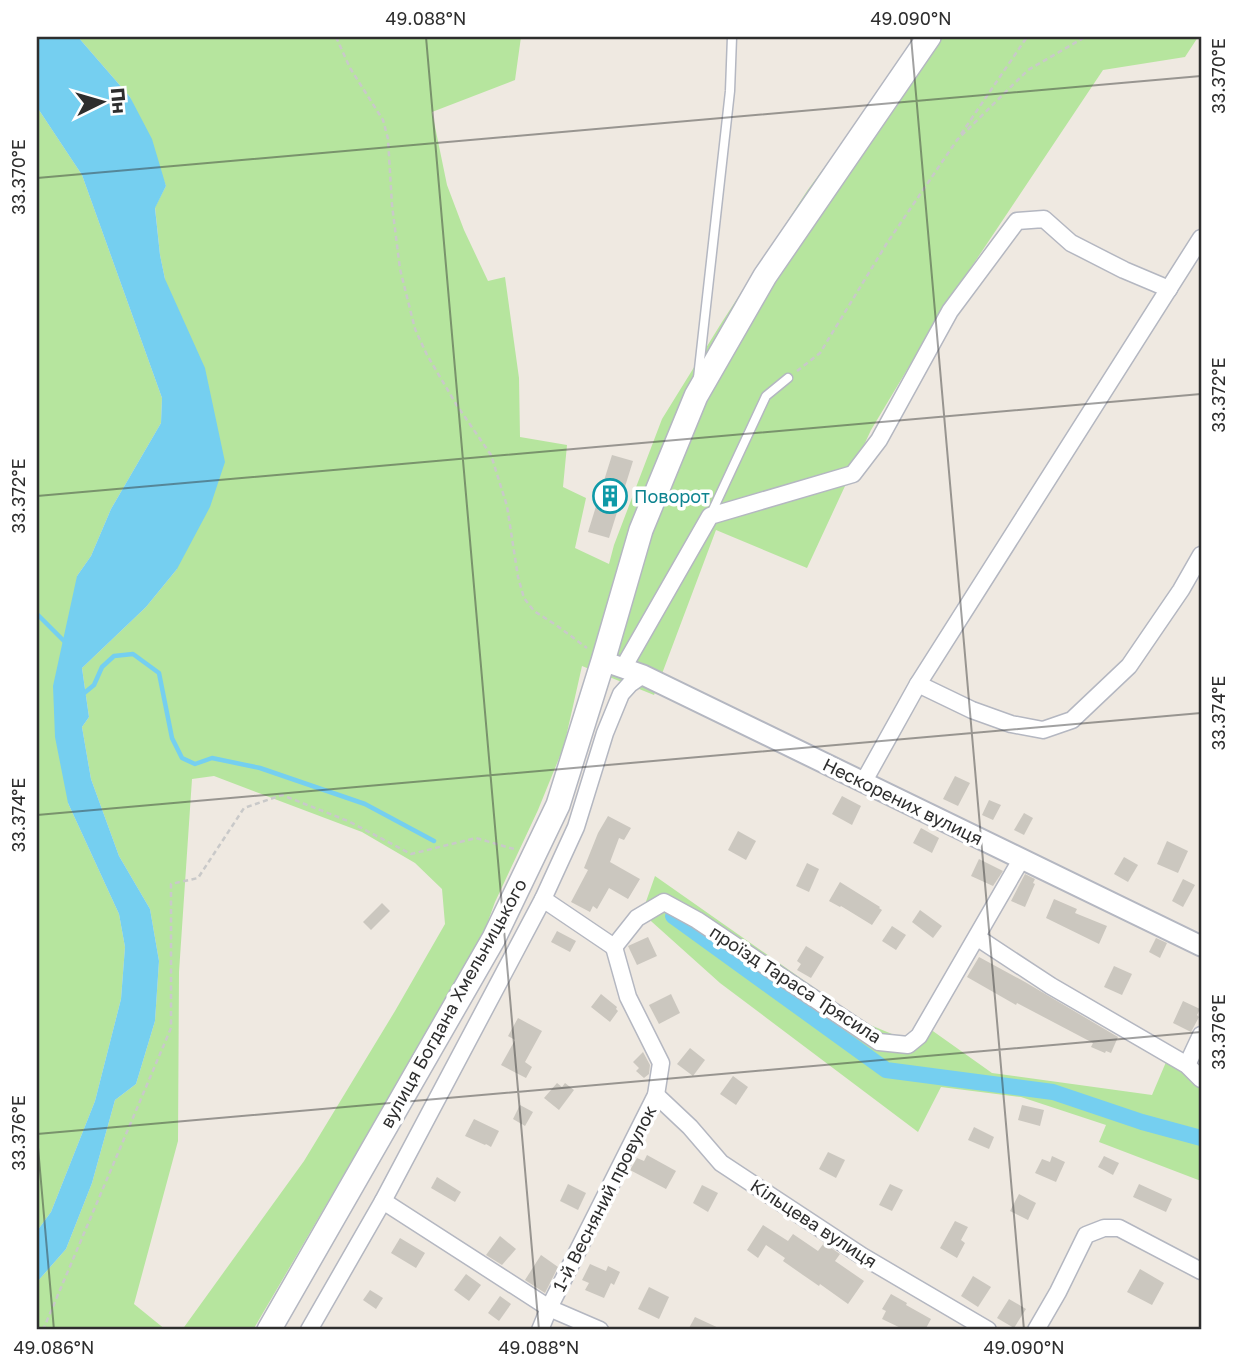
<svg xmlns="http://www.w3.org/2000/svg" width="1238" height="1367" font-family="'Golos Text',sans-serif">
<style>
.green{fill:#b6e59e}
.water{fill:#75cff0}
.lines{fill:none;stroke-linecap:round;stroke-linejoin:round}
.stream{stroke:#75cff0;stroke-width:4.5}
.canal{stroke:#75cff0;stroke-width:16}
.building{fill:#cbc7bf}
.service-casing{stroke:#b4b7c1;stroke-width:11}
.minor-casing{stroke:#b4b7c1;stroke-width:19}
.tertiary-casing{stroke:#b4b7c1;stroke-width:23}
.secondary-casing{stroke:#b4b7c1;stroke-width:26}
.path{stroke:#c9c9c9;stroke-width:2.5;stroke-dasharray:5 3.5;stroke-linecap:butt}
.service{stroke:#fff;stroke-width:8}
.minor{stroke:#fff;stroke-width:16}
.tertiary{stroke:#fff;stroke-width:19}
.secondary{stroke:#fff;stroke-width:23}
.ticks{fill:none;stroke:#2e2e2e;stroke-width:2;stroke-opacity:0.45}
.labels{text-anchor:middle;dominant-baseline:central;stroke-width:7;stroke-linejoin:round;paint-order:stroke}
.culture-label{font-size:18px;fill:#0d838f;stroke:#fff;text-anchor:start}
.street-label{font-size:18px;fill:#2e2e2e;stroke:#fff}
.neatline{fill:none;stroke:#2e2e2e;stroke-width:2.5}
.ticks-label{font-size:18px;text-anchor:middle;fill:#2e2e2e}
</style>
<rect width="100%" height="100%" fill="#efe9e1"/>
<g class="green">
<path d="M78 37H521L515 80 432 112 447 185 464 230 488 281 505 277 519 378 520 437 567 445 563 487 586 498 575 548 609 564 614 545 662 419 722 322 807 191 920 37H1198L1185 57 1103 70 944 308 871 430 807 568 716 530 654 695 582 666 564 746 538 810 495 902 482 938 253 1330H182L304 1161 395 1011 445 924 442 889 415 863 362 832 214 776 192 779 179 972 178 1141 134 1304 166 1330H37V1282L66 1249 92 1183 115 1100 136 1084 155 1021 159 961 150 909 119 856 91 779 82 727 89 717 82 668 146 607 177 569 165 279 160 255 155 207 166 186 130 97Z"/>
<path d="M37 107 82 175 162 398 161 423 111 509 91 556 77 576 68 803 119 914 125 947 121 999 95 1101 51 1212 37 1231Z"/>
<path d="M655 876 863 1022 904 1039 930 1029 992 1073 1152 1095 1172 1048 1201 1066V1181L1099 1142 1106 1125 1021 1097 941 1087 918 1132 720 983 642 913Z"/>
</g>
<path class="water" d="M37 37H78L130 97 152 139 166 186 155 208 160 255 165 279 205 368 225 462 210 507 177 569 146 607 82 668 89 717 82 727 91 779 119 856 150 909 159 961 155 1021 136 1084 115 1100 92 1183 66 1249 37 1282V1231L51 1212 95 1101 121 999 125 947 119 914 68 803 55 737 53 686 77 576 91 556 111 509 161 423 162 398 82 175 37 107Z"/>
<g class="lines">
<g class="stream">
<path d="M37 614 67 644"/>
<path d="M83 694 94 685 102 667 114 656 133 654 159 673 172 738 182 758 195 764 212 758 260 768 365 804 434 841"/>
</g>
<path class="canal" d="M673 916 886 1070 1053 1092 1142 1122 1201 1138"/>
</g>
<g class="building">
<path d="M612 455 633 461 609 538 588 532Z"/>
<path d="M955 776 970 783 958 806 943 799Z"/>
<path d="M842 796 861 806 852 825 832 814Z"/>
<path d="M989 800 1001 805 993 820 982 815Z"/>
<path d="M1024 813 1033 818 1024 835 1014 830Z"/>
<path d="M608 816 631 828 624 840 619 838 610 862 640 879 628 899 609 888 597 909 593 906 590 912 571 902 588 870 584 868 598 833Z"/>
<path d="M921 828 939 838 932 853 913 843Z"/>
<path d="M738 831 756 841 746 860 728 850Z"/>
<path d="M1167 841 1188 851 1178 873 1157 864Z"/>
<path d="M1124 857 1138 865 1128 882 1114 874Z"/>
<path d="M979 859 1003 871 993 886 971 876Z"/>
<path d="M807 863 819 869 809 892 796 886Z"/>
<path d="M1025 874 1035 879 1033 883 1035 884 1025 907 1011 901Z"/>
<path d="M1183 879 1195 885 1183 907 1172 901Z"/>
<path d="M840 882 880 907 879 908 882 910 872 925 841 906 840 907 829 901Z"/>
<path d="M1054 899 1077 909 1075 913 1107 926 1099 944 1046 918Z"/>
<path d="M382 903 390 911 371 930 363 922Z"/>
<path d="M920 910 942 926 933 938 912 922Z"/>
<path d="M892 926 906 935 896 950 882 941Z"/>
<path d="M557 931 576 941 570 952 551 942Z"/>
<path d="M648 937 657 956 637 965 628 946Z"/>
<path d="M1156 938 1167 943 1160 958 1149 952Z"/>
<path d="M806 946 824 957 811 978 797 970 801 964 797 961Z"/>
<path d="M979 957 1025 982 1118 1037 1111 1053 1106 1051 1105 1053 1091 1047 1093 1043 1017 1003 1016 1005 967 977Z"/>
<path d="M1114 966 1132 974 1122 995 1104 987Z"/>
<path d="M601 994 617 1007 616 1009 618 1011 610 1022 591 1007Z"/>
<path d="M671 994 680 1013 659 1024 649 1005Z"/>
<path d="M1183 1001 1200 1009 1197 1015 1199 1017 1191 1032 1173 1023Z"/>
<path d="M518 1018 542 1031 525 1062 532 1067 526 1078 501 1065 515 1040 508 1036Z"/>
<path d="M690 1048 705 1060 693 1076 677 1064Z"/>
<path d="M643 1052 650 1065 649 1074 644 1078 636 1071 639 1068 633 1062Z"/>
<path d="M733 1076 748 1087 736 1105 720 1094Z"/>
<path d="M557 1083 562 1087 565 1083 574 1090 559 1110 544 1098Z"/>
<path d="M520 1105 533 1112 525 1126 513 1119Z"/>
<path d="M1022 1105 1044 1110 1040 1126 1018 1120Z"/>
<path d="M474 1119 499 1131 491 1147 486 1144 485 1145 465 1136Z"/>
<path d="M974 1127 994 1137 989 1149 968 1140Z"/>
<path d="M828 1152 845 1160 836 1178 819 1169Z"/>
<path d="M647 1155 676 1171 666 1189 630 1170 637 1158 644 1161Z"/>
<path d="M1052 1156 1065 1162 1056 1182 1035 1173 1042 1159 1050 1162Z"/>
<path d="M1104 1156 1119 1163 1113 1175 1098 1167Z"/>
<path d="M437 1177 461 1192 455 1202 431 1188Z"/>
<path d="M568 1184 586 1193 578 1210 560 1201Z"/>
<path d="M890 1184 903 1190 892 1211 879 1205Z"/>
<path d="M1139 1184 1172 1199 1166 1212 1133 1197Z"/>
<path d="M702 1185 718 1193 708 1212 693 1203Z"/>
<path d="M1019 1194 1036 1203 1028 1220 1010 1211Z"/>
<path d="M955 1221 968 1227 961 1240 965 1243 957 1258 940 1248Z"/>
<path d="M763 1225 788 1241 793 1234 818 1251 824 1243 840 1254 835 1261 864 1281 848 1304 820 1284 819 1286 803 1275 783 1261 785 1258 766 1245 758 1258 747 1250Z"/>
<path d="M500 1236 516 1249 502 1265 486 1255Z"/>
<path d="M400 1238 425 1253 416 1268 391 1253Z"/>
<path d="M541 1255 558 1267 545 1293 525 1280Z"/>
<path d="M590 1264 606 1271 608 1266 620 1272 614 1285 611 1283 604 1298 585 1290 589 1283 582 1280Z"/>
<path d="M1140 1269 1164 1283 1152 1305 1127 1292Z"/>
<path d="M466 1274 481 1285 469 1301 454 1290Z"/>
<path d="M973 1276 991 1287 978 1307 961 1296Z"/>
<path d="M649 1287 669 1297 659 1319 638 1309Z"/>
<path d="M370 1290 383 1298 376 1309 363 1300Z"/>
<path d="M891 1294 907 1303 906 1305 931 1319 925 1330H905L882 1319 886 1311 882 1309Z"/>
<path d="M500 1296 511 1304 499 1321 488 1313Z"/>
<path d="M1009 1299 1026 1309 1014 1328 997 1318Z"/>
<path d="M695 1317 723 1330H688Z"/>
</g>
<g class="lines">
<g class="service-casing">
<g id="service">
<path d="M698 378 730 91 732 37"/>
<path d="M710 516 766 396 788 378"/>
</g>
</g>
<g class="minor-casing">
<g id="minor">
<path d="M623 668 710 516 853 474 879 440 950 311 1017 221 1044 219 1071 243 1124 270 1169 289"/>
<path d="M918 684 972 710 1011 724 1043 730 1072 720 1129 666 1181 590 1201 555"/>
<path d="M864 781 918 684 1201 238"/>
<path d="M543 899 614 947"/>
<path d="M978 938 1051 986 1187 1065 1201 1079"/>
<path d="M614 947 637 918 664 902 697 920 879 1042 908 1045 919 1036 1022 858"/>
<path d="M1187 1065 1201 1035"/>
<path d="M656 1095 690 1127 721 1163 862 1256 988 1330"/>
<path d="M383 1201 549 1308 600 1330"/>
<path d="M309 1330 383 1201 543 899 576 827 605 733 621 694 630 684 643 675"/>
<path d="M540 1330 549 1308 656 1095 661 1063 628 997 614 947"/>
<path d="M1036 1330 1058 1292 1086 1235 1104 1228H1119L1201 1271"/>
</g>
</g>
<g class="tertiary-casing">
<path id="tertiary" d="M603 661 643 675 1201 946"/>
</g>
<g class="secondary-casing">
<path id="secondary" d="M269 1330 494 938 558 805 603 661 641 530 696 396 765 276 929 37"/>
</g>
<g class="path">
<path d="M336 37 350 68 383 120 388 139 392 205 400 269 415 329 427 355 456 404 491 455 507 506 518 577 524 598 534 611 556 625 587 648"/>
<path d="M961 134 1027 37"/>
<path d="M797 371 820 353 887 243 957 140 1028 70 1085 37"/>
<path d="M43 1330 171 1028V884L198 878 244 808 282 795 348 821 411 854 476 838 517 850"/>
</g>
<use href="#service" class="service"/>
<use href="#minor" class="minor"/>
<use href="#tertiary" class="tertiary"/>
<use href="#secondary" class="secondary"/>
</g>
<path class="ticks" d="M426 37 539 1330M911 37 1024 1330M37 178 1201 76M37 496 1201 394M37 815 1201 713M37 1134 1201 1032M37 1136 54 1330"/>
<defs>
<g id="building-ring" transform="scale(1.75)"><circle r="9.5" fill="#fff" stroke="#0f9aa8" stroke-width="1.5"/><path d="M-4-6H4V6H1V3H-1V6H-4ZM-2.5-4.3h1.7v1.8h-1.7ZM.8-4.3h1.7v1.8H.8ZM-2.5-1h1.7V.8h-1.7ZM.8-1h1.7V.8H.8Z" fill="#0f9aa8"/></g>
</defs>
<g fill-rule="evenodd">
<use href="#building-ring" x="610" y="496"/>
</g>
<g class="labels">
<g class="culture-label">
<text x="634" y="496">Поворот</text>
</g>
<g class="street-label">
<text transform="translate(903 801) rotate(26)">Нескорених вулиця</text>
<text transform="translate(796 984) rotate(33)">проїзд Тараса Трясила</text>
<text transform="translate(453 1003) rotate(-61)">вулиця Богдана Хмельницького</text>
<text transform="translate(604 1198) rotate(-63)">1-й Весняний провулок</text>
<text transform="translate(814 1223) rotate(33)">Кільцева вулиця</text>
</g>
</g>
<rect width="1238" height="1367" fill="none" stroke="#ffffff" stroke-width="77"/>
<g transform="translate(102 102) rotate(85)" stroke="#ffffff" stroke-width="5" paint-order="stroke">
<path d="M0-5L12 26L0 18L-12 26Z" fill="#2e2e2e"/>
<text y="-10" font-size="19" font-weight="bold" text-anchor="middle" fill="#2e2e2e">Пн</text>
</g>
<rect x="38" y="38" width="1162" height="1290" class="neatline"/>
<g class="ticks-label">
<text x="426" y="25">49.088°N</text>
<text x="911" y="25">49.090°N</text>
<text transform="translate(1219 76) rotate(-90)" y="6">33.370°E</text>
<text transform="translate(19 177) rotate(-90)" y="6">33.370°E</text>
<text transform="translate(1219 395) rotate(-90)" y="6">33.372°E</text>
<text transform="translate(19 496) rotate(-90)" y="6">33.372°E</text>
<text transform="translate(1219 713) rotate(-90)" y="6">33.374°E</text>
<text transform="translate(19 815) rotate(-90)" y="6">33.374°E</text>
<text transform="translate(1219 1032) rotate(-90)" y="6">33.376°E</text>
<text transform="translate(19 1133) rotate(-90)" y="6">33.376°E</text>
<text x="54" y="1354">49.086°N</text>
<text x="539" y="1354">49.088°N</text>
<text x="1024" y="1354">49.090°N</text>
</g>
</svg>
